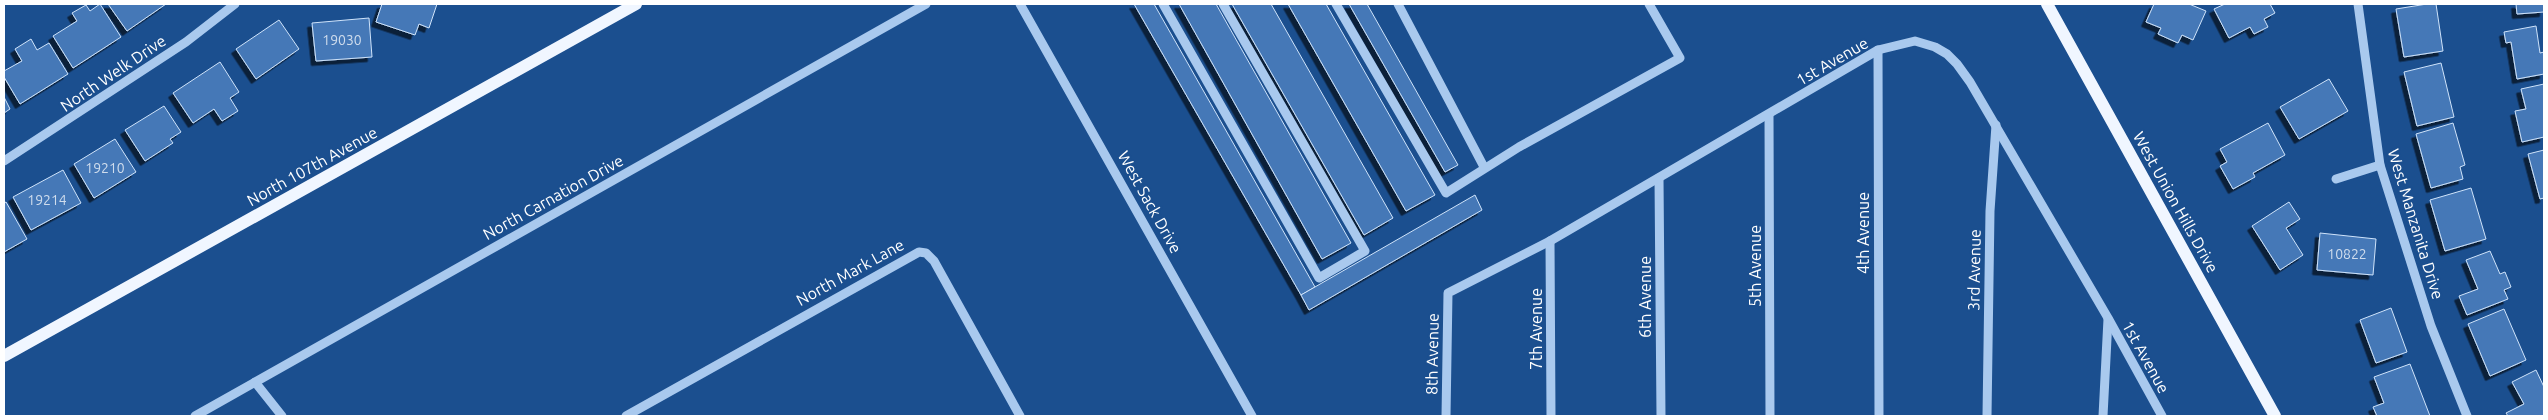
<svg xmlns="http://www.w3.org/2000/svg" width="2548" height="420" font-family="Ubuntu,sans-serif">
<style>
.building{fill:#4478b7;stroke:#cfe3fa;filter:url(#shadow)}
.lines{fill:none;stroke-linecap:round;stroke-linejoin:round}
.minor{stroke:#a9c9ee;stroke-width:9}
.major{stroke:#f0f6ff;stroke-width:12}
.labels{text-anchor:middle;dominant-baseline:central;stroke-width:4;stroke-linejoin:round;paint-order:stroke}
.number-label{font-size:14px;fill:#d0dded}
.street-label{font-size:16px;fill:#fff;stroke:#1b4f8f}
</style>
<defs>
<filter id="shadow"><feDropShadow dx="-4.5" dy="4.5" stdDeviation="0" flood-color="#0009"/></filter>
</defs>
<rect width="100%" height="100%" fill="#1b4f8f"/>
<g class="building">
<path d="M100 4 121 37 73 68 53 36 77 21 72 13 86 5 90 11Z"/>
<path d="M108 4H166L127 31Z"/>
<path d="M382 4H437L429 28 419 24 415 35 376 22Z"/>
<path d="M1134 4H1154L1315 287 1301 295Z"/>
<path d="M1179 4H1216L1351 243 1322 259Z"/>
<path d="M1232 4H1271L1393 218 1364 235Z"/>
<path d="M1288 4H1326L1435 195 1406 211Z"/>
<path d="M1349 4H1367L1458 165 1445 172Z"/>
<path d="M2154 4H2189L2206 11 2193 40 2182 35 2178 43 2158 34 2161 28 2146 22Z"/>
<path d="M2225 4H2270L2275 13 2264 19 2268 27 2254 34 2250 27 2229 38 2214 9Z"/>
<path d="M2427 4H2436L2443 51 2404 57 2396 9Z"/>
<path d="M2516 4H2544V12L2517 14Z"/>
<path d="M369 18 372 57 316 61 312 23Z"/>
<path d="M279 20 299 49 256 79 236 49Z"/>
<path d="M2536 26 2540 53 2544 52V74L2517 79 2511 42 2506 43 2504 32Z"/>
<path d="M31 39 37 50 49 43 68 74 20 104 4 77V71L22 61 15 49Z"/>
<path d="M220 62 239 92 230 98 238 111 222 121 214 109 193 123 173 93Z"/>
<path d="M2441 63 2454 117 2417 126 2404 72Z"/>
<path d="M2329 79 2348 111 2299 139 2280 107Z"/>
<path d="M2544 84V137L2522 142 2515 111 2526 109 2521 89Z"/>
<path d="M4 97 10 109 4 113Z"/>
<path d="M164 106 181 132 170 139 173 143 145 161 125 130Z"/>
<path d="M2268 123 2285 155 2253 173 2255 177 2233 189 2220 166 2227 162 2220 149Z"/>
<path d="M2453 123 2465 165 2460 167 2463 179 2431 188 2416 134Z"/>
<path d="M115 139 136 172 94 198 74 164Z"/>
<path d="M2544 150V198L2540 199 2528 154Z"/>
<path d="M63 170 81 203 31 230 13 197Z"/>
<path d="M2471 188 2486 239 2445 251 2430 200Z"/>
<path d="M1475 195 1482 210 1309 310 1301 295Z"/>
<path d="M6 202 27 239 4 252V203Z"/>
<path d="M2289 202 2300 219 2286 228 2303 255 2280 270 2252 226Z"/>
<path d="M2320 233 2376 239 2373 275 2317 270Z"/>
<path d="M2490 251 2500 274 2505 272 2511 287 2504 290 2508 299 2467 315 2459 296 2478 289 2466 260Z"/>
<path d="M2391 308 2407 352 2376 363 2360 320Z"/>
<path d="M2504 309 2526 360 2490 376 2468 324Z"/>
<path d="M2410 364 2430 416H2377L2373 407 2384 403 2374 377Z"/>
<path d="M2536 370 2544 387V416H2508L2506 413 2524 404 2512 382Z"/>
</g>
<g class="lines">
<g class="minor">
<path d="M1020 4 1252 416"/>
<path d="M1163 4 1319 278 1365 251 1223 4"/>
<path d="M1336 4 1446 193 1519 147 1680 58 1649 4"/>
<path d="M1398 4 1484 167"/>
<path d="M2358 4 2380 165 2431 326 2467 416"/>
<path d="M1878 50 1879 416"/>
<path d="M1769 115 1770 416"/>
<path d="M4 161 186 42 235 4"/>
<path d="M1659 178 1661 416"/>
<path d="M2336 179 2380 165"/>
<path d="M1550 241 1551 416"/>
<path d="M255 382 282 416"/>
<path d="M195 416 926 4"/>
<path d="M626 416 919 252 926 253 934 261 1020 416"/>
<path d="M1446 416 1448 293 1550 241 1878 50 1915 41 1935 47 1947 54 1957 64 1970 82 2108 318 2162 416"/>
<path d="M1987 416 1990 211 1996 125"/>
<path d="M2103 416 2108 319"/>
</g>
<g class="major">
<path d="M2047 4 2275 416"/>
<path d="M4 356 636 4"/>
</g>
</g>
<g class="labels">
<g class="number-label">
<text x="342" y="40">19030</text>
<text x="105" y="168">19210</text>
<text x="47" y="200">19214</text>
<text x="2347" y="254">10822</text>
</g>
<g class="street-label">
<text transform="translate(1832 61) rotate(-30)">1st Avenue</text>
<text transform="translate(113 73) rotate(-34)">North Welk Drive</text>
<text transform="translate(312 166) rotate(-29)">North 107th Avenue</text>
<text transform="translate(553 197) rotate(-29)">North Carnation Drive</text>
<text transform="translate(1150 202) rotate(61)">West Sack Drive</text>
<text transform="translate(2176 202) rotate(61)">West Union Hills Drive</text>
<text transform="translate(2416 224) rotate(73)">West Manzanita Drive</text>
<text transform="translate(1863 233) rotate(-90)">4th Avenue</text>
<text transform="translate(1755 266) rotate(-90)">5th Avenue</text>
<text transform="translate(1974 270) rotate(-89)">3rd Avenue</text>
<text transform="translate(850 272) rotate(-29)">North Mark Lane</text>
<text transform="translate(1645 297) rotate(-90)">6th Avenue</text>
<text transform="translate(1536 329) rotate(-90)">7th Avenue</text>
<text transform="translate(1432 354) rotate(-89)">8th Avenue</text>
<text transform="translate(2146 357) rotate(61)">1st Avenue</text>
</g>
</g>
<rect width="2548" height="420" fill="none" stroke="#ffffff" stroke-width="10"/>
</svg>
